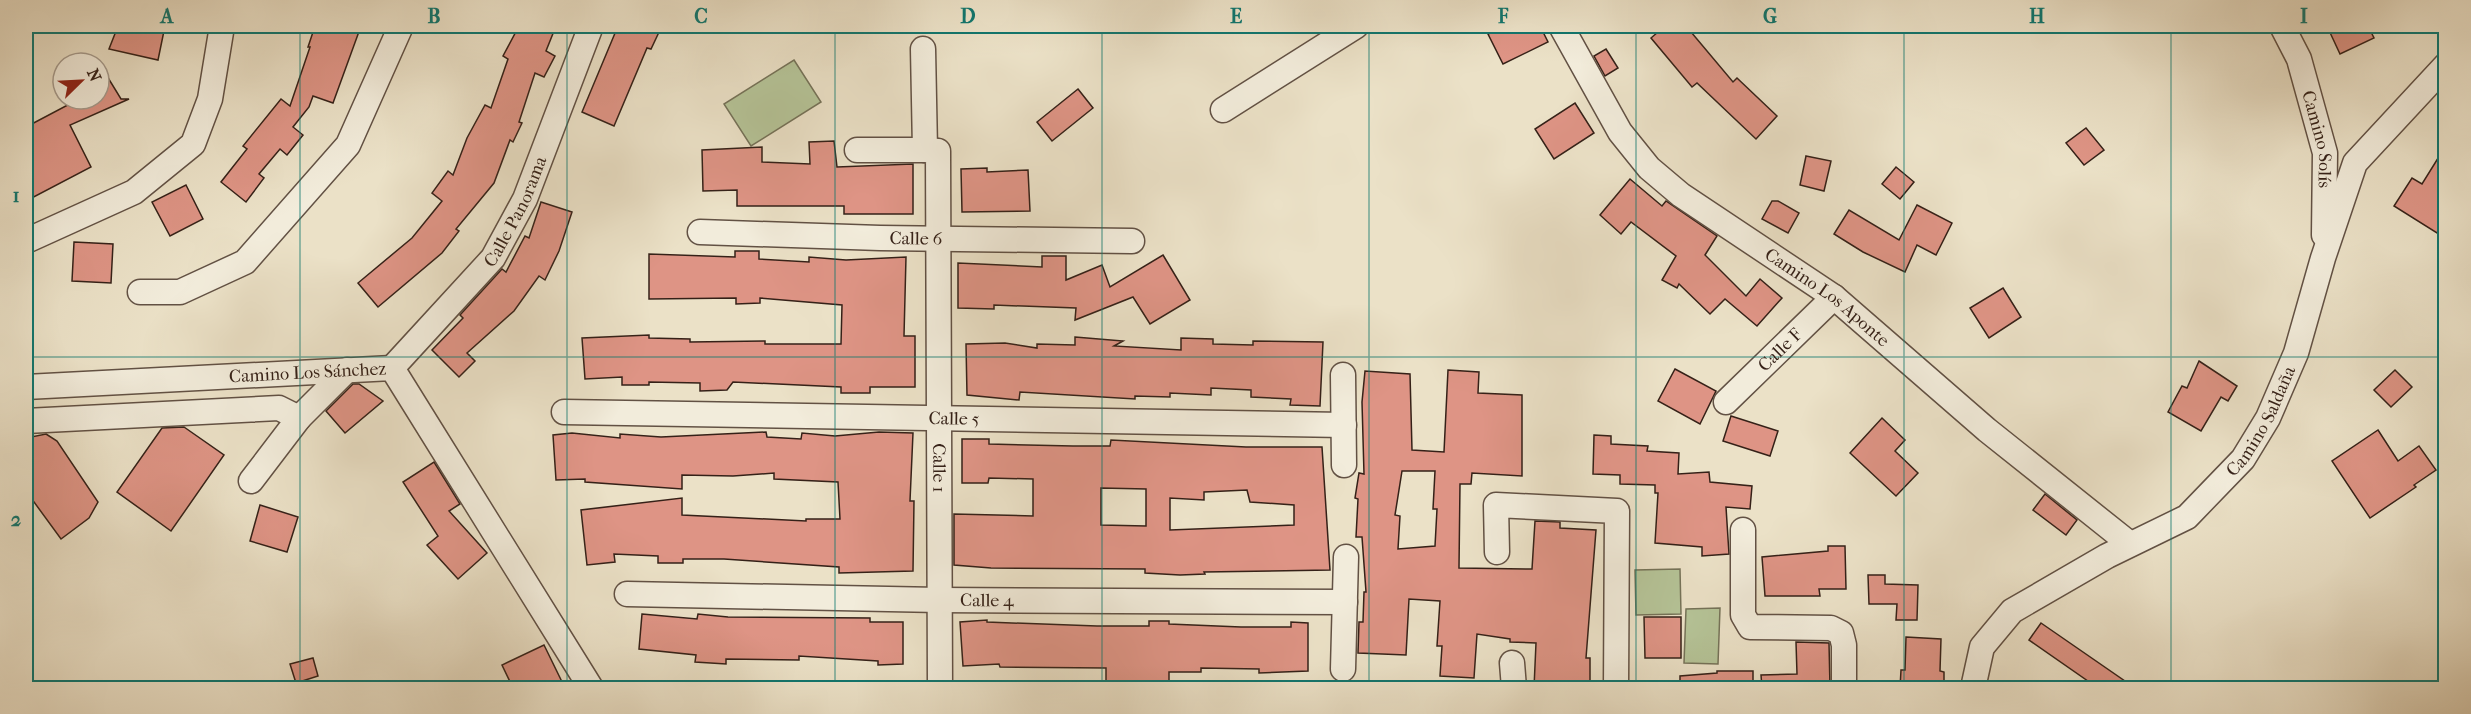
<svg xmlns="http://www.w3.org/2000/svg" width="2471" height="714" font-family="'IM FELL French Canon',serif">
<style>
.green{fill:#b5c397;stroke:#757258;stroke-width:1.5}
.building{fill:#de9485;stroke:#352118;stroke-width:1.5;fill-rule:evenodd}
.lines{fill:none;stroke-linecap:round;stroke-linejoin:round}
.minor-casing{stroke:#625144;stroke-width:27}
.minor{stroke:#f2ecdb;stroke-width:24}
.grid{fill:none;stroke:#0f766e;stroke-width:1.5;stroke-opacity:0.55}
.labels{text-anchor:middle;dominant-baseline:central;stroke-width:6;stroke-linejoin:round;paint-order:stroke}
.street-label{font-size:18px;fill:#352118;stroke:#f2ecdb}
.neatline{fill:none;stroke:#0f766e;stroke-width:2}
.grid-label{font-size:20px;text-anchor:middle;font-weight:bold;fill:#0f766e}
</style>
<rect width="100%" height="100%" fill="#ebe1c7"/>
<filter id="stains"><feTurbulence type="fractalNoise" baseFrequency=".00333" numOctaves="4"/><feColorMatrix values="0 0 0 0 .2 0 0 0 0 .09 0 0 0 0 .02 0 0 0 .5 -.17"/></filter>
<radialGradient id="worn" r=".72"><stop offset=".6" stop-color="#630" stop-opacity="0"/><stop offset="1" stop-color="#630" stop-opacity=".3"/></radialGradient>
<g class="green">
<path d="M794 60 821 102 751 146 724 104Z"/>
<path d="M1680 569 1681 614 1636 615 1635 570Z"/>
<path d="M1720 608 1718 664 1684 663 1686 609Z"/>
</g>
<g class="building">
<path d="M118 26H165L158 60 109 49Z"/>
<path d="M315 26H361L333 103 313 96 309 107 293 127 303 135 287 155 280 149 259 174 264 178 246 202 221 182 247 149 243 146 281 99 290 106 310 47H308Z"/>
<path d="M519 26H556L546 51 555 56 544 77 535 73 519 122 522 123 513 142 510 140 494 183 456 229 459 231 442 253 378 307 358 283 412 238 442 201 432 193 448 171 453 175 467 138 485 105 491 108 508 59 503 56Z"/>
<path d="M618 26H650L660 30 651 49 647 48 614 126 582 112Z"/>
<path d="M1506 26H1540L1548 42 1503 64 1488 34Z"/>
<path d="M1665 26H1686L1733 82 1737 78 1777 116 1756 139 1697 83 1692 87 1651 38Z"/>
<path d="M2327 26H2368L2374 38 2340 54Z"/>
<path d="M1606 49 1618 68 1605 76 1594 56Z"/>
<path d="M99 63 121 99H129L70 125 91 167 26 201V127L79 99H99Z"/>
<path d="M1078 89 1093 108 1052 141 1037 122Z"/>
<path d="M1575 103 1594 133 1554 159 1535 129Z"/>
<path d="M2086 128 2104 150 2084 165 2066 143Z"/>
<path d="M834 141 837 167 913 164V214H844V206H737V190L703 191 702 150 762 147V162L810 164 809 142Z"/>
<path d="M2445 147V219L2437 233 2394 206 2412 178 2422 184Z"/>
<path d="M1806 156 1831 161 1824 191 1800 185Z"/>
<path d="M1896 167 1914 182 1900 199 1882 184Z"/>
<path d="M987 168V172L1028 170 1030 211 962 212 961 169Z"/>
<path d="M1630 179 1662 206 1666 201 1717 236 1705 255 1746 296 1760 279 1782 298 1757 326 1725 299 1710 314 1679 284 1677 288 1662 280 1676 256 1631 222 1621 234 1600 215Z"/>
<path d="M186 185 203 219 170 236 152 202Z"/>
<path d="M1772 201H1778L1799 213 1788 233 1762 219Z"/>
<path d="M541 202 572 212 559 251 545 280 539 276 514 311 467 353 475 361 459 377 432 350 463 318 460 315 502 269 506 272 525 236 529 238Z"/>
<path d="M1917 205 1952 223 1936 255 1917 245 1905 272 1863 252 1834 234 1849 210 1899 240Z"/>
<path d="M74 242 113 244 111 283 72 281Z"/>
<path d="M735 251H759V259L809 262V257L846 260 906 257 904 336H915V387H870V393H841V387L733 382 727 390 700 391V383L649 382V385H622V377L585 379 582 338 649 335V338L690 339V342L765 341V344H841L842 305 760 298V303L736 304V298L649 299V254L735 257Z"/>
<path d="M1163 255 1190 300 1150 324 1133 297 1075 320 1076 308 994 305V309L958 308V263L1042 267V256H1066V280L1102 265 1110 287Z"/>
<path d="M2003 288 2021 317 1989 338 1970 308Z"/>
<path d="M1075 337 1123 341 1114 346 1181 350V338L1213 339V344L1253 345V341L1323 342 1320 406 1290 405 1291 399 1251 397V390L1211 388V395L1170 393V397L1135 396V399L1020 392 1019 400 967 395 966 344 1005 343 1037 348V344L1075 345Z"/>
<path d="M2199 361 2237 386 2228 401 2221 397 2201 431 2168 412 2182 386 2187 388Z"/>
<path d="M1675 369 1716 391 1700 424 1658 401Z"/>
<path d="M1448 370 1479 372 1478 393 1522 395V476L1472 473 1471 484H1460L1459 568 1532 569 1535 521 1560 522V528L1596 530 1586 658H1590V688H1534L1536 643 1510 642V639L1477 634 1474 678 1440 676 1442 646H1437L1440 601 1409 599 1406 655 1358 653 1359 622H1363L1364 592H1366L1362 537H1356L1358 499 1355 498 1359 473 1364 474 1362 402 1365 371 1410 374 1412 450 1444 452ZM1402 471H1435L1433 509H1437L1435 546 1398 549 1400 516 1395 515Z"/>
<path d="M2395 370 2412 387 2391 407 2374 390Z"/>
<path d="M353 384H359L383 401 345 433 326 411Z"/>
<path d="M1731 416 1778 431 1770 456 1723 441Z"/>
<path d="M1882 418 1905 440 1895 451 1918 473 1896 496 1850 453Z"/>
<path d="M184 427 224 455 171 531 117 492 162 428Z"/>
<path d="M2378 430 2398 461 2419 446 2436 470 2414 485 2416 487 2370 518 2332 461Z"/>
<path d="M766 432 767 437 801 439 802 433 835 436 879 432 913 433 910 501H914L913 571 839 573V567L724 559H683V563H658V556L614 554 615 562 587 565 581 510 682 498V515L806 521V519H840L838 482 774 479V473L733 476 682 475V489L585 482V479L556 480 553 435 572 433 620 438V434L661 437Z"/>
<path d="M46 434 57 441 98 502 89 518 61 539 26 491V438Z"/>
<path d="M1594 435 1611 436V444L1648 446 1647 451 1679 453 1678 474 1709 472 1710 482 1752 486 1750 509 1726 507 1729 554 1702 556V547L1655 543 1658 493H1655V485L1620 484V475L1593 474Z"/>
<path d="M962 439H989V444L1073 446H1110L1111 440 1246 447H1322L1330 570 1204 572 1205 574 1180 575 1145 573V569L991 568 954 565V514L1033 516V479L989 478 988 483H962ZM1101 488 1146 489V526L1101 525ZM1247 490 1250 502 1294 505V525L1170 530V498L1204 500V492Z"/>
<path d="M434 462 460 504 449 511 487 553 458 579 427 545 438 536 403 482Z"/>
<path d="M2045 494 2077 520 2066 535 2033 510Z"/>
<path d="M260 505 298 517 287 552 250 541Z"/>
<path d="M1828 546H1845L1846 589H1819L1820 596H1765L1762 557 1828 551Z"/>
<path d="M1868 575H1885V584L1918 585 1917 620H1896L1897 604H1869Z"/>
<path d="M642 614 697 619 698 614 728 617 870 618V622H903V664L878 665V661L799 656V660L726 659V664L695 662 696 655 639 649Z"/>
<path d="M1644 617H1681V658H1645Z"/>
<path d="M987 620V622L1097 626H1149V621H1169V624L1241 627H1291V622L1308 623V671L1259 673V669L1201 668V672H1169V685H1148L1106 683V668L1000 667 999 664 963 666 960 622Z"/>
<path d="M2041 623 2135 688H2098L2029 640Z"/>
<path d="M1906 637 1941 639 1940 671 1944 672V688H1900L1901 670H1905Z"/>
<path d="M1796 642 1829 643 1830 688H1762L1761 675 1797 674Z"/>
<path d="M544 645 565 688H513L502 665Z"/>
<path d="M313 658 318 676 296 683 290 664Z"/>
<path d="M1717 671H1753V688H1680V676L1717 673Z"/>
</g>
<g class="lines">
<g class="minor-casing">
<g id="minor">
<path id="s1" d="M1561 26 1620 132 1649 168 1681 195 1834 297 1987 430 2130 544"/>
<path id="s2" d="M2282 26 2299 59 2325 153 2324 235"/>
<path d="M1223 110 1356 26"/>
<path d="M857 150H925L923 49"/>
<path id="s3" d="M925 150 938 151 940 688"/>
<path id="s4" d="M700 232 880 238 1132 241"/>
<path d="M26 241 134 192 193 144 210 99 222 26"/>
<path d="M140 292H180L245 262 348 145 401 26"/>
<path id="s5" d="M392 368 493 258 525 199 591 26"/>
<path d="M1343 375 1344 465"/>
<path id="s6" d="M26 387 392 368 591 688"/>
<path id="s7" d="M1726 402 1834 297"/>
<path id="s8" d="M564 412 1344 425"/>
<path d="M299 418 347 370"/>
<path d="M26 421 279 408 299 418 251 481"/>
<path d="M1743 530V615L1750 627 1831 628 1841 633 1844 645V688"/>
<path d="M1497 552 1496 505 1617 511 1616 688"/>
<path id="s9" d="M627 594 939 600 1345 602"/>
<path d="M1512 663 1514 688"/>
<path d="M1343 669 1346 557"/>
<path id="s10" d="M1973 688 1982 647 2012 611 2107 556 2187 517 2243 459 2268 418 2296 353 2323 258 2355 163 2446 65"/>
</g>
</g>
<use href="#minor" class="minor"/>
</g>
<path class="grid" d="M300 26V688M567 26V688M835 26V688M1102 26V688M1369 26V688M1636 26V688M1904 26V688M2171 26V688M26 357H2446"/>
<g class="labels">
<g class="street-label">
<text stroke="none"><textPath href="#s2" startOffset="120">Camino Solís</textPath></text>
<text stroke="none"><textPath href="#s5" startOffset="201">Calle Panorama</textPath></text>
<text stroke="none"><textPath href="#s4" startOffset="216">Calle 6</textPath></text>
<text stroke="none"><textPath href="#s1" startOffset="388">Camino Los Aponte</textPath></text>
<text stroke="none"><textPath href="#s7" startOffset="75">Calle F</textPath></text>
<text stroke="none"><textPath href="#s6" startOffset="282">Camino Los Sánchez</textPath></text>
<text stroke="none"><textPath href="#s8" startOffset="390">Calle 5</textPath></text>
<text stroke="none"><textPath href="#s10" startOffset="410">Camino Saldaña</textPath></text>
<text stroke="none"><textPath href="#s3" startOffset="330">Calle 1</textPath></text>
<text stroke="none"><textPath href="#s9" startOffset="360">Calle 4</textPath></text>
</g>
</g>
<rect width="2471" height="714" fill="none" stroke="#ebe1c7" stroke-width="66"/>
<g transform="translate(81 81) rotate(66)"><circle r="28" fill="#f2ecdb" stroke="#a69b8d" stroke-width="1.5"/>
<path d="M0-4.5L10 22L0 15L-10 22Z" fill="#8f2418"/>
<text y="-9" font-size="16" font-weight="bold" text-anchor="middle" fill="#352118">N</text>
</g>
<rect x="33" y="33" width="2405" height="648" class="neatline"/>
<g class="grid-label">
<text x="167" y="23">A</text>
<text x="434" y="23">B</text>
<text x="701" y="23">C</text>
<text x="968" y="23">D</text>
<text x="1236" y="23">E</text>
<text x="1503" y="23">F</text>
<text x="1770" y="23">G</text>
<text x="2037" y="23">H</text>
<text x="2304" y="23">I</text>
<text x="16" y="202">1</text>
<text x="16" y="526">2</text>
</g>
<rect width="100%" height="100%" filter="url(#stains)"/>
<rect width="100%" height="100%" fill="url(#worn)"/>
</svg>
